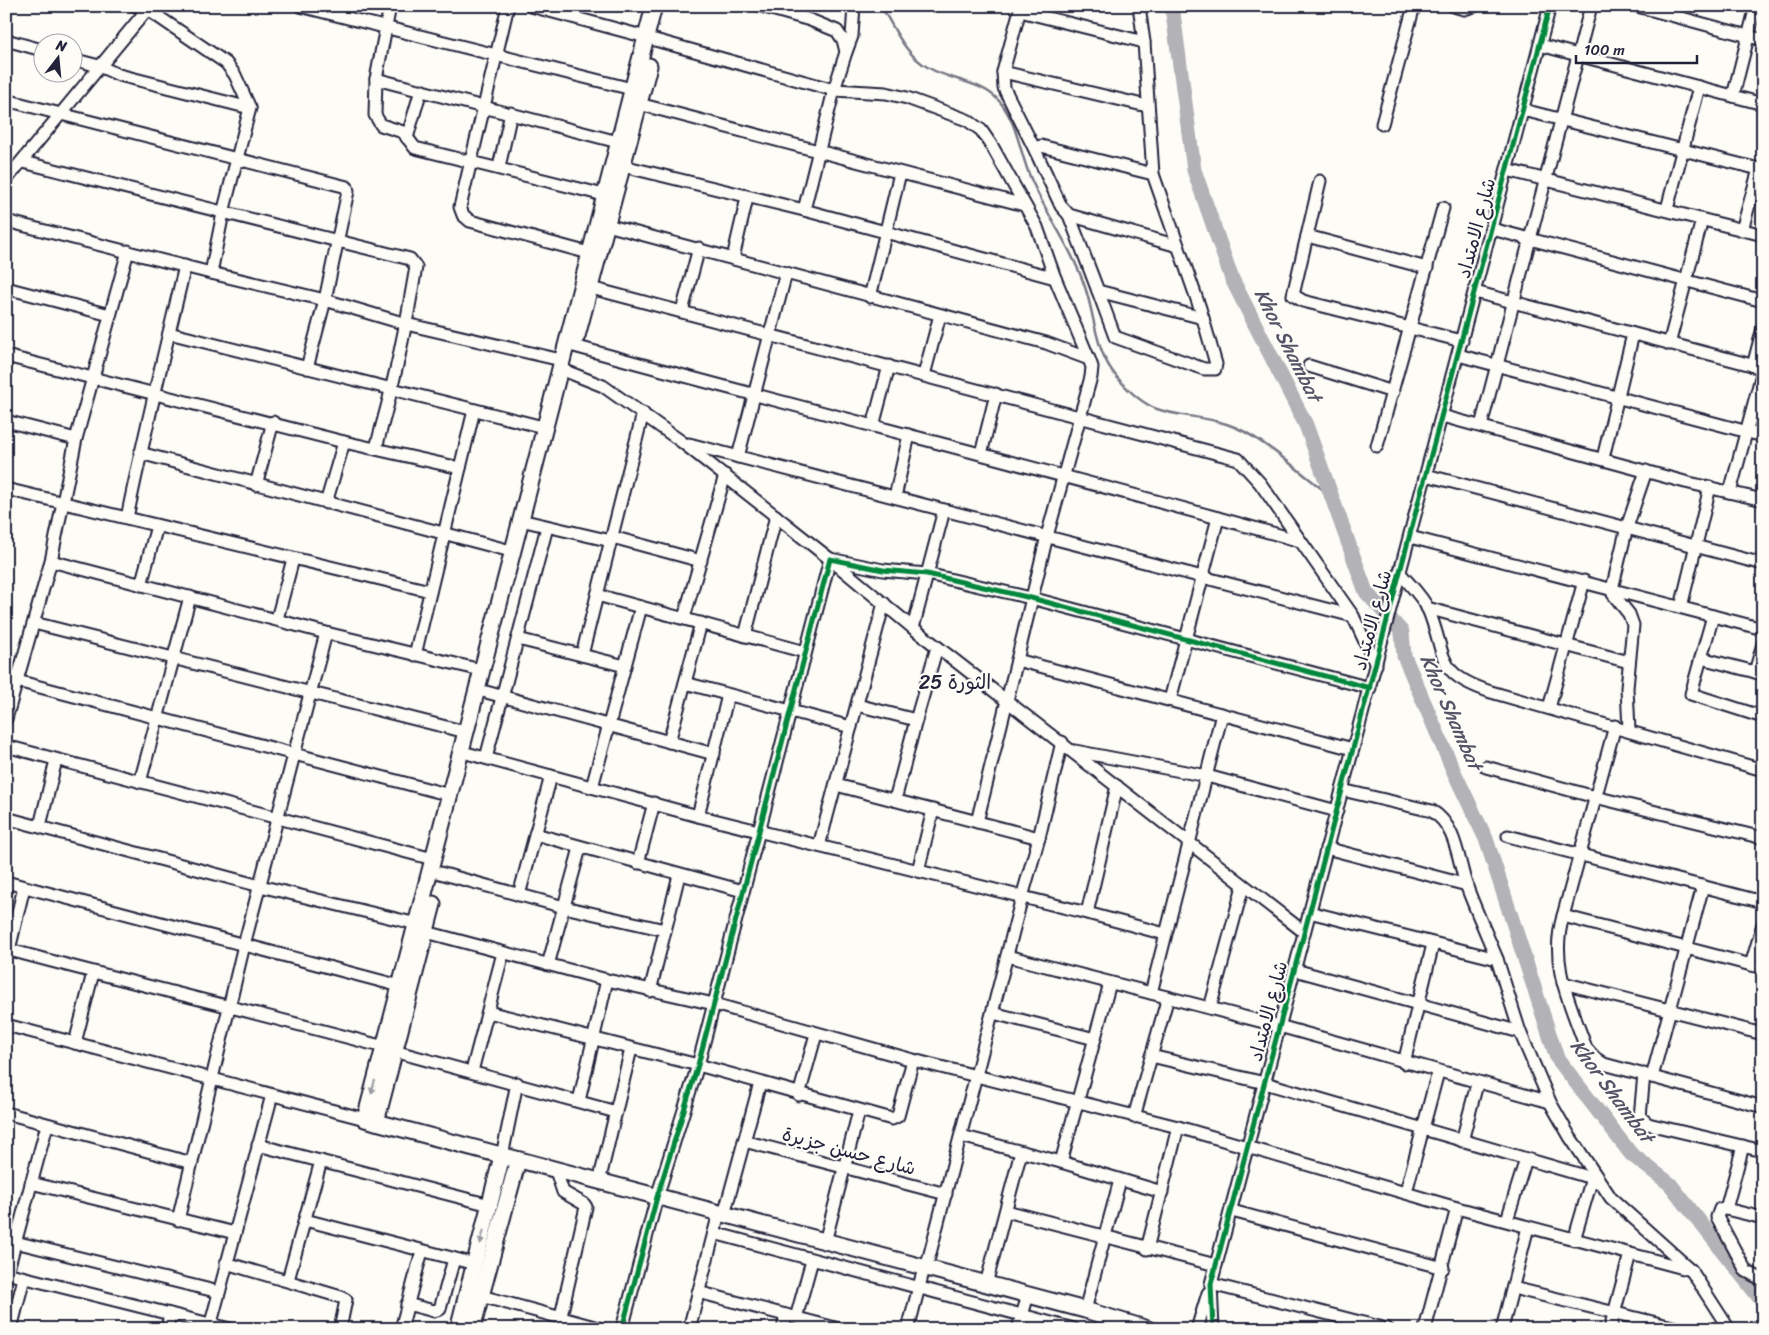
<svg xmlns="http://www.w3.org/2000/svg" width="1769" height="1335" font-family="Sriracha,'Playpen Sans Arabic',sans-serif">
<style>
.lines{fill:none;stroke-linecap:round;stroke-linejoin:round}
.stream{stroke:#787885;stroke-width:2.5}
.river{stroke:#b2b2b7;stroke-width:15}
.minor-casing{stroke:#22223b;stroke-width:15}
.major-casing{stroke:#22223b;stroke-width:19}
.minor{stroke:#fdfcf7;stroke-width:11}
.major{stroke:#fdfcf7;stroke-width:15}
.cycleway-casing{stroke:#fdfcf7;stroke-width:8}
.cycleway{stroke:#00873e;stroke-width:5}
.oneway{fill:#9a9aa2}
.labels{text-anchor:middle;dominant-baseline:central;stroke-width:4.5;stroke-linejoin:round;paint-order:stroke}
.street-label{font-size:19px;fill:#22223b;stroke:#fdfcf7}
.water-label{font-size:20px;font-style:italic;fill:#545466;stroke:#fdfcf7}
.neighbourhood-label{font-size:20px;fill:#22223b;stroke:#fdfcf7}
</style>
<rect width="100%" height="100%" fill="#fdfcf7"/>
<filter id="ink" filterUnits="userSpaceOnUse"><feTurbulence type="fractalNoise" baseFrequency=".02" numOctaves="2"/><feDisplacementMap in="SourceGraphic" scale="10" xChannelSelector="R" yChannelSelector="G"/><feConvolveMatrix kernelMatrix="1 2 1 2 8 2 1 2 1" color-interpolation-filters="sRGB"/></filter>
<g filter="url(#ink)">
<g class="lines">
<path class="stream" d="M881 6C895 29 905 55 929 68 951 81 983 81 1000 102 1018 124 1020 154 1031 179 1047 216 1072 248 1085 287 1095 316 1095 351 1116 376 1126 388 1141 403 1157 409 1183 418 1211 416 1237 428 1266 441 1306 477 1332 497"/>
<path class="river" d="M1172 6 1194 170 1232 279 1306 425 1366 592 1402 632 1404 656 1454 772 1486 839 1557 1058 1631 1154 1670 1184 1763 1302"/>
<g class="minor-casing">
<g id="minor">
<path d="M136 6 147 9 226 63 235 75 250 108 223 213 211 273"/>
<path d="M300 6 632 89"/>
<path d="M390 6 376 79 375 115 381 125 403 132 415 148 604 195"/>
<path d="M508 6 460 207 463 215 470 221 589 253"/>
<path d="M531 6 646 37"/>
<path d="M761 6 810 20 837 31 843 40 846 52 834 90 804 210"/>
<path d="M1021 6 1003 72 1004 88 1036 152"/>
<path d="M1453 6 1464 9 1474 6"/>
<path d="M1637 6 1763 40"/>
<path d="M1020 11 1144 42"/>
<path d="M6 40 42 50"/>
<path d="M655 40 834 90 886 93 907 98 967 120 981 130 992 146 1037 227 1055 278 1089 359"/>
<path d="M1540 45 1763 104"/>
<path d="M846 52 852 36 854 6"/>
<path d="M72 59 99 66 119 75 250 108"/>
<path d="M1003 72 1147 106"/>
<path d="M376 79 618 142"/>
<path d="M1733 96 1756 6"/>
<path d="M6 100 347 187 348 191 325 300 307 368"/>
<path d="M639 104 1024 205"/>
<path d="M1523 110 1763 170"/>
<path d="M1382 124 1414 6"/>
<path d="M407 138 421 90"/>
<path d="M23 162 410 259 416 267C406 329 393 388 376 448"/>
<path d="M623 166 804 210 1055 278"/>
<path d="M499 167 511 113"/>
<path d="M1507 170 1763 235"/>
<path d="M1153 174 1041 146 1037 147 1036 152 1061 206 1069 215 1178 246"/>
<path d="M6 180 150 6"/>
<path d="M1320 181 1293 295 1303 301 1462 341"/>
<path d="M1667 209 1699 87"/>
<path d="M1069 215 1098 291 1203 318"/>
<path d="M6 221 211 273 325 300 406 324 561 360"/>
<path d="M607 225 1046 343 1089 359 1092 367 1091 377 1047 536 1017 660"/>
<path d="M1492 229 1763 301"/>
<path d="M1742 230 1759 169"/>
<path d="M1307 236 1427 268"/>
<path d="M733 258 747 198"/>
<path d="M6 288 110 315"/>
<path d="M591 288 1238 459 1260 483 1353 616 1376 665"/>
<path d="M1098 291 1115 337 1204 369H1215L1216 364 1200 308 1153 174 1144 42 1139 6"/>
<path d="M1475 292 1763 368"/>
<path d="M870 297 900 173"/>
<path d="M682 311 699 248"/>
<path d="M169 333 543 427"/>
<path d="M1669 344 1702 220"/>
<path d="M574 346C816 413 1059 472 1300 541"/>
<path d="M1458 355 1763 436"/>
<path d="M6 356 344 442 460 468"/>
<path d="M1309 366 1393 392"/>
<path d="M1753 366 1763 328"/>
<path d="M568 372 603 386 682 442 830 559 913 628 1304 932"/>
<path d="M924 375 940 315"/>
<path d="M1442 416 1685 482 1763 500"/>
<path d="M6 421 76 439"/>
<path d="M873 426 889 366"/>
<path d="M1481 426 1591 6"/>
<path d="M689 444 1353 616"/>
<path d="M1377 446 1443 208"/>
<path d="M140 453 511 551"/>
<path d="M981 454 996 394"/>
<path d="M738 457 786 273"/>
<path d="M1603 458 1633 334"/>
<path d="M1426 475 1763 564"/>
<path d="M256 485 273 422"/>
<path d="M6 489 430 591"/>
<path d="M1730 492 1763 370"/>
<path d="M895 497 909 435"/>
<path d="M326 503 344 442"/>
<path d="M127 518C144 434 165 350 185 266"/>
<path d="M529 522 611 541"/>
<path d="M612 537 701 561"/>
<path d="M1410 537 1763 629"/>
<path d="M51 561 326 633"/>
<path d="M1400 573C1409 584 1422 596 1428 609 1448 657 1433 673 1491 692L1763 770"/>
<path d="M141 585 157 526"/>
<path d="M597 595 805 652"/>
<path d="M1681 607 1710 487"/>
<path d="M1427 608 1629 662"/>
<path d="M1713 616 1701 658 1763 674"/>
<path d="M684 618 725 475"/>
<path d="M277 619 293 559"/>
<path d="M34 623 466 732"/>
<path d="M913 628 944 510"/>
<path d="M745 636 776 516"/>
<path d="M518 639 625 666"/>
<path d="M415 655 474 410"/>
<path d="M582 655 643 413"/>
<path d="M1701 658 1691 694 1763 717"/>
<path d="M1755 672 1763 644"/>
<path d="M17 681 450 795"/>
<path d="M685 683 851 727"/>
<path d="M486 692 714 754"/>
<path d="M1170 700 1218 518"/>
<path d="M857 705 916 720 937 647"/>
<path d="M1549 708 1584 581"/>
<path d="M6 719 51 561 76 439 128 251"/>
<path d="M1629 730 1627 688 1633 625 1629 614 1613 594 1612 589 1627 527 1646 471"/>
<path d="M669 742 701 623"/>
<path d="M6 746 433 859"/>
<path d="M1075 751 1207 776 1337 811"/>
<path d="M470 754 698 816 1087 913 1165 934"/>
<path d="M486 758 547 527"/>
<path d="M1486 767 1595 797 1763 838"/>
<path d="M140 782 190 597"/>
<path d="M836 785 1039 838"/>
<path d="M592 787 641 607"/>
<path d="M1342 790 1432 811C1457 826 1458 862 1467 887 1476 911 1487 935 1497 959"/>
<path d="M895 800 916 720"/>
<path d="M698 816 728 695"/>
<path d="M6 818 260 886 417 924"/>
<path d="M977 822 1017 660 1353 749"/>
<path d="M40 826 56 760"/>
<path d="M535 834 743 891"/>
<path d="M1508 836 1763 902"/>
<path d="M819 846 884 603"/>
<path d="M1326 848 1467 885"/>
<path d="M638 863 654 803"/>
<path d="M918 871 933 810"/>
<path d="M440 873 564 907 665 930"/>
<path d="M6 882 400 986"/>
<path d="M519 895 551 776"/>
<path d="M1309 912 1497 959 1520 1032 1550 1102 1570 1137 1611 1198 1691 1270 1729 1329"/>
<path d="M1087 913 1117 786"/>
<path d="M1563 916 1615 726"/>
<path d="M426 932 607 980 714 1004 913 1060 1178 1127 1457 1208 1691 1270"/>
<path d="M6 949C132 983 258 1013 384 1047"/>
<path d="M9 950 24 887"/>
<path d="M1007 956 1279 1026 1550 1102"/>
<path d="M548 965 580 848"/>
<path d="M1751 965 1763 924"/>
<path d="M1763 968 1563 916C1549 965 1570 1002 1586 1048L1595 1058 1604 1064 1763 1107"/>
<path d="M1295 970 1520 1032"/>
<path d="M1563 983 1763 1034"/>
<path d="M650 991 679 875"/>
<path d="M1151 993 1222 714"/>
<path d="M1210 1008 1243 886"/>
<path d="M488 1012 698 1065 892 1119 898 1116 913 1060"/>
<path d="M993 1013 1095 1039"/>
<path d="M6 1025 365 1119"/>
<path d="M75 1043 93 973"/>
<path d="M394 1051 616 1112"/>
<path d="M1151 1056 1265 1083 1592 1178 1599 1183"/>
<path d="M1404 1063 1433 944"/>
<path d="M472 1071 503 953"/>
<path d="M1644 1074 1640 1117 1648 1124 1763 1151"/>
<path d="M1652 1077 1703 886"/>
<path d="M799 1095 816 1034"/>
<path d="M579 1101 607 980"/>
<path d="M6 1113 192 1163"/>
<path d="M1134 1117 1168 997"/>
<path d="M961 1136 1061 1162 1162 1192"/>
<path d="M744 1141 946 1194"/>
<path d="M1462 1141 1477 1084"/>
<path d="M258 1145 490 1205"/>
<path d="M1743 1146 1726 1209 1763 1218"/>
<path d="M502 1156 517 1083"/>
<path d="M1061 1162 1110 983"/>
<path d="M556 1171 563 1192 584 1204 586 1207 561 1316"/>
<path d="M599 1182 631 1049"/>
<path d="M31 1183 235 1233"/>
<path d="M1406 1192 1438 1072"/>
<path d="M1726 1209H1720L1717 1217 1746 1271 1763 1280"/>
<path d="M1006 1211 1216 1265"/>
<path d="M1232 1211 1443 1268"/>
<path d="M724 1215 760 1083"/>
<path d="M178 1220 244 945 326 633 481 670"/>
<path d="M305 1220 475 1264"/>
<path d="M1507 1220 1526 1159"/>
<path d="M714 1233 1074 1329"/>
<path d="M1574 1240 1592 1178"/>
<path d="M15 1242 219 1292"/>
<path d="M825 1242 859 1111"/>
<path d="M1147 1249 1178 1127"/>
<path d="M226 1263 341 1297 346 1300 340 1329"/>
<path d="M926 1269 1022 897 1039 838 1062 742"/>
<path d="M6 1273 230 1329"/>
<path d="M7 1273 47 1125"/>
<path d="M288 1280 321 1161"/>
<path d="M986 1284 1021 1152"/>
<path d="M1211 1284 1387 1329"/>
<path d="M1513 1288 1681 1329"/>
<path d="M698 1292 839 1329"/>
<path d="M481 1296 602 1329"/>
<path d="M407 1304 434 1311 440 1309 454 1259"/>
<path d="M1085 1310 1120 1180"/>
<path d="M796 1318 812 1260"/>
<path d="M211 1323 272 1095"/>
<path d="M11 1329 24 1278"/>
<path d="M167 1329 170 1314"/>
<path d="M401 1329 422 1251"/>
<path d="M622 1329 657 1197 698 1065 830 559 883 570 927 574 1031 598 1370 688"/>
<path d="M689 1329 719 1213"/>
<path d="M783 1329 786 1315"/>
<path d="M908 1329 924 1268"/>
<path d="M1018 1329 1028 1295"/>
<path d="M1197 1329 1208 1293"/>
<path d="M1213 1329 1211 1284 1550 6"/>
<path d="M1425 1329 1457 1208"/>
<path d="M1502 1329 1528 1227"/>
<path d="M1610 1329 1630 1254"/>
</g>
</g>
<g class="major-casing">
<g id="major">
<path d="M654 6C555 377 464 749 365 1119L1085 1310 1148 1329"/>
<path d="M577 336 649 66"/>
<path d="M376 1122 433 904"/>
<path d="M458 1329 502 1156"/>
<path d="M472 1329 518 1160"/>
</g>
</g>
<use href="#minor" class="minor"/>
<use href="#major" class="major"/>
<g class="cycleway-casing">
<g id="cycleway">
<path d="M622 1329 657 1197 698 1065 830 559 883 570 927 574 1031 598 1370 688"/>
<path d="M1213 1329 1211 1284 1550 6"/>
</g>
</g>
<use href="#cycleway" class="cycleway"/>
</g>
<defs><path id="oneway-solid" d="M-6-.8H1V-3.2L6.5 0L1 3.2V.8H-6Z" transform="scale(1.25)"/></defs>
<g class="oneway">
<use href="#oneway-solid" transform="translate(373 1087) rotate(105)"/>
<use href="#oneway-solid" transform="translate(482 1237) rotate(104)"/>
</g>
</g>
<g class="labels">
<g class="street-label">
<text transform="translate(1476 228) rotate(-75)">شارع الامتداد</text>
<text transform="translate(1372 620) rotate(-75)">شارع الامتداد</text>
<text transform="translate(1268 1011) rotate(-75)">شارع الامتداد</text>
<text transform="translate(849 1151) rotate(15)">شارع حسن جزيرة</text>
</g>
<g class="water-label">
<text transform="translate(1288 345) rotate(63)">Khor Shambat</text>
<text transform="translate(1451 712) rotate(66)">Khor Shambat</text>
<text transform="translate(1612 1091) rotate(53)">Khor Shambat</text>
</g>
<g class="neighbourhood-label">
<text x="955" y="682">الثورة 25</text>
</g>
</g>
<rect width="1769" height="1335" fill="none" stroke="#fdfcf7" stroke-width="25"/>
<rect x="12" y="12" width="1744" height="1310" fill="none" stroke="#22223b" stroke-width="2" filter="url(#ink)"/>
<g transform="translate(58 58) rotate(16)"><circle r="24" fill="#fdfcf7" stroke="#a5a5ac"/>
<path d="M0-4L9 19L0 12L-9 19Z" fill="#22223b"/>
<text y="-8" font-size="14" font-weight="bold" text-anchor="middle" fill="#22223b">N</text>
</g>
<path d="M1576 55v8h121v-8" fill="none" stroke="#22223b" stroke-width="2.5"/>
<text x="1584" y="55" font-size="15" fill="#22223b" stroke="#fdfcf7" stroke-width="4" paint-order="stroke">100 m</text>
</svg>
